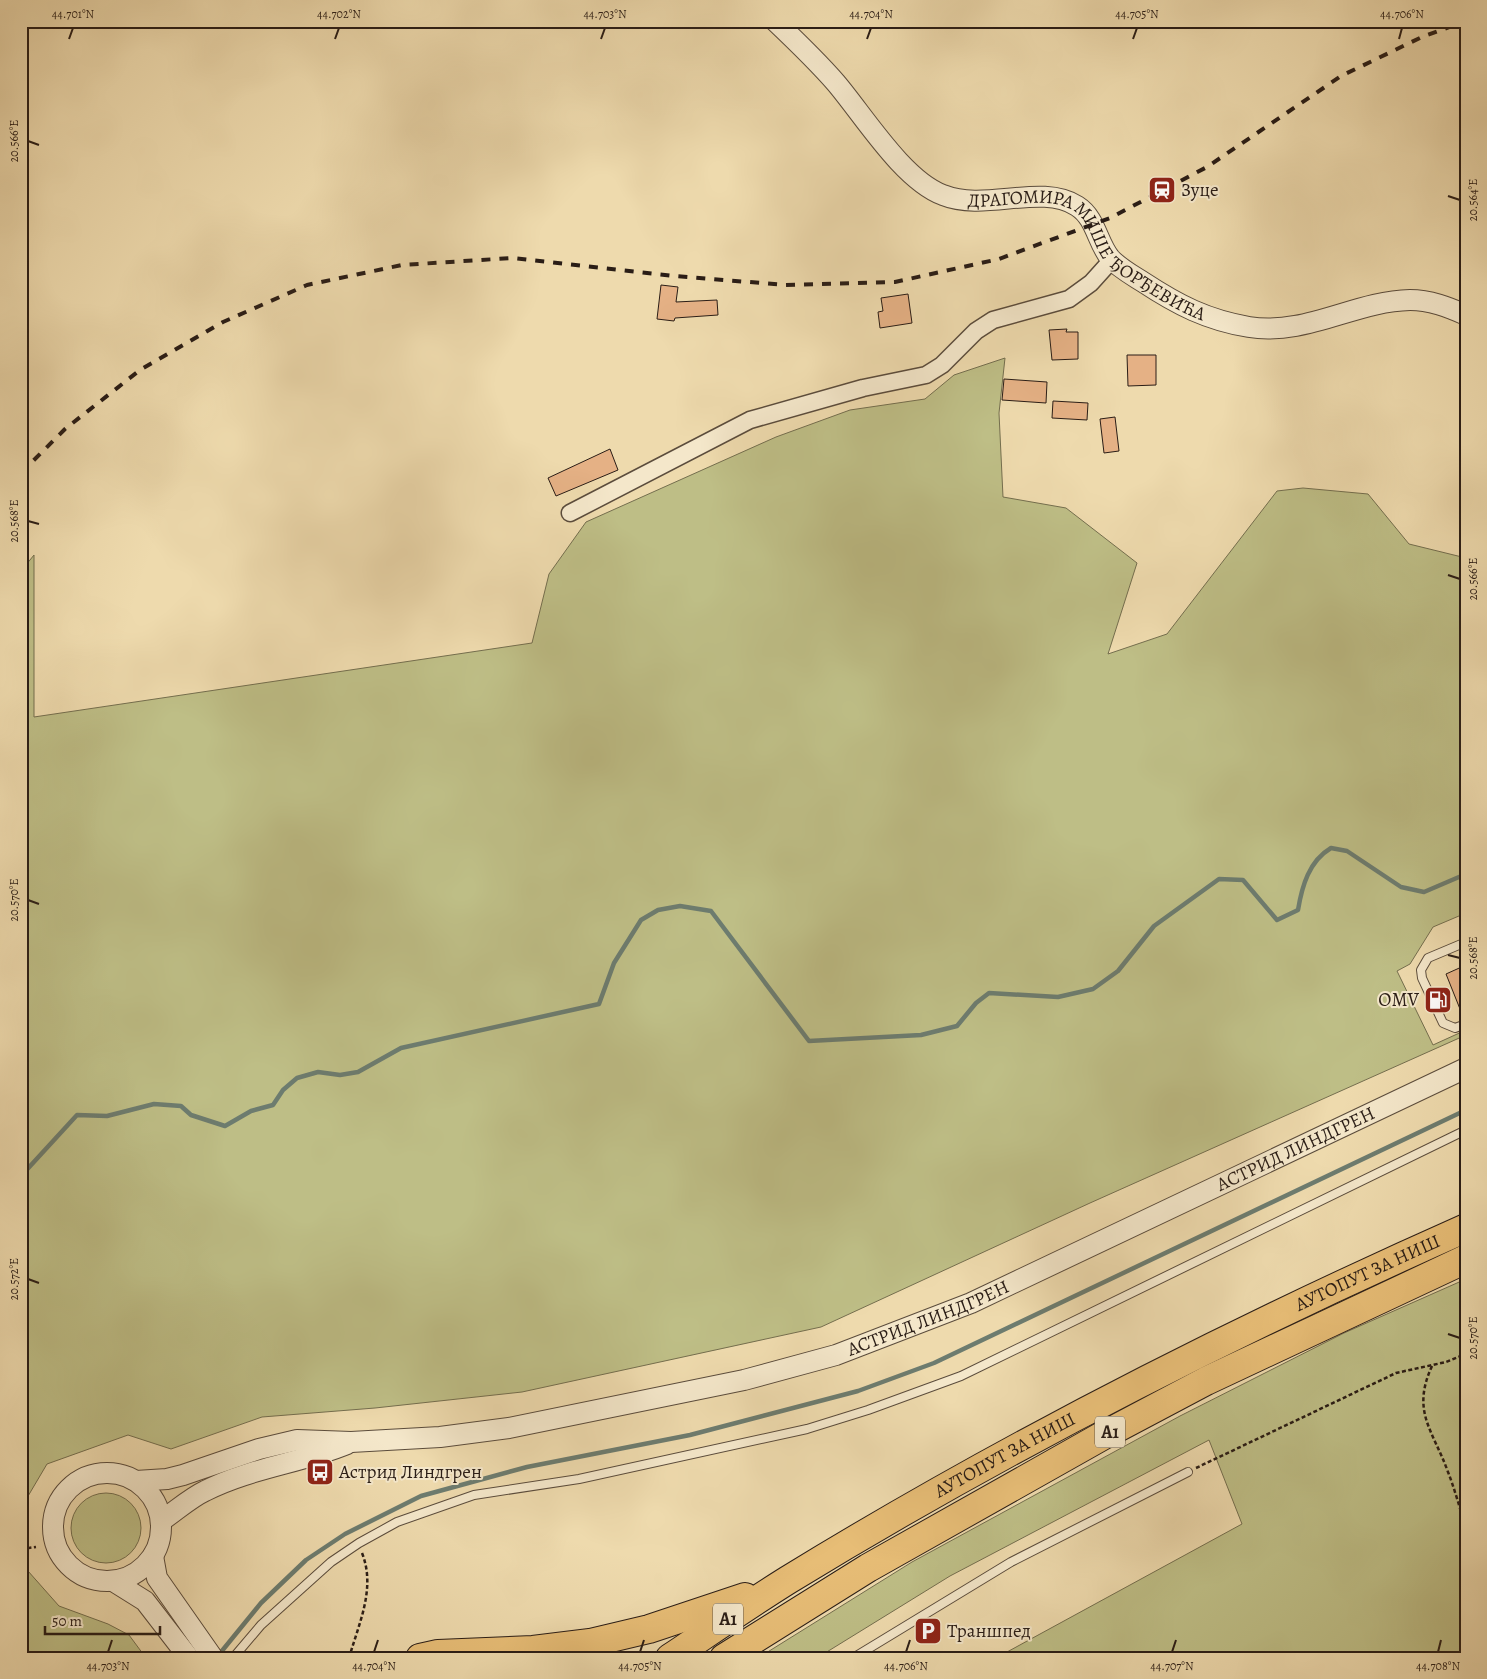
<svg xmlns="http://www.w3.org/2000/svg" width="1487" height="1679" font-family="Alegreya,serif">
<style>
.green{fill:#bebe86;stroke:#746e4e}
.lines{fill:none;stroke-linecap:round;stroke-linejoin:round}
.stream{stroke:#6d7c6f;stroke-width:4.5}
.building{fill:#e5b185;stroke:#2a1d16}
.service-casing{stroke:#5b4c3c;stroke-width:10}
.minor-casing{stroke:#5b4c3c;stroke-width:19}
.tertiary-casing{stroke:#5b4c3c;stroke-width:22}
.motorway-casing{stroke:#2a1d16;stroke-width:30}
.path{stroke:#2a1d16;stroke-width:2.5;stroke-dasharray:4 2.5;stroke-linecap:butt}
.service{stroke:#f4e7ca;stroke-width:8}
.minor{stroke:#f4e7ca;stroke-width:16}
.tertiary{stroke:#f4e7ca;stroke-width:20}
.motorway{stroke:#e7bd76;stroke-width:28}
.rail{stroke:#2a1d16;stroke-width:4;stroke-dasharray:9 9;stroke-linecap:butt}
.ticks{fill:none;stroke:#2a1d16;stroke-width:2}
.labels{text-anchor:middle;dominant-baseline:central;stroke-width:4;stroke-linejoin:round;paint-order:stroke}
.shield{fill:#f4e7ca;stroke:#675a4c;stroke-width:1}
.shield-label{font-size:18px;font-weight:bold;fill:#2a1d16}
.poi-label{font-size:19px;fill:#2a1d16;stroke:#f4e7ca;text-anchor:start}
.street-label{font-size:19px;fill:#2a1d16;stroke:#f4e7ca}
.neatline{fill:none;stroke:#2a1d16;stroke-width:2}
.ticks-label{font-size:12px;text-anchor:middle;fill:#2a1d16}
</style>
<rect width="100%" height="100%" fill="#eedaad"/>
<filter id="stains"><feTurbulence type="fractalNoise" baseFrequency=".004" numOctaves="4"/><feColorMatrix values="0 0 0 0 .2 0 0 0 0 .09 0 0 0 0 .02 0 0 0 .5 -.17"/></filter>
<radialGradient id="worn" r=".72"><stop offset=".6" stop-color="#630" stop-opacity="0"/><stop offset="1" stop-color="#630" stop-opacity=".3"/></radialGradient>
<g class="green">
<path d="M1005 358 999 413 1003 497 1066 508 1137 563 1108 654 1167 634 1277 491 1303 488 1368 494 1409 544 1466 558V913L1433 927 1410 964 1397 971 1433 1045 1466 1030V1035L1090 1203 821 1327 522 1392 375 1408 262 1417 171 1449 128 1435 47 1464 21 1508V571L34 555V717L532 643 549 574 586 522 776 437 850 410 925 399 954 375Z"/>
<path d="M1466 1279V1658H996L1242 1524 1209 1440 950 1576 817 1658H758L912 1562 1180 1416 1344 1333Z"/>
<circle cx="106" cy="1528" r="35"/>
<path d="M21 1541 28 1571 59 1606 108 1624 129 1635 146 1658H21Z"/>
</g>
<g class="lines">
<g class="stream">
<path d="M21 1176 77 1115 107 1116 154 1104 181 1106 191 1115 225 1126 251 1111 273 1105 283 1090 297 1078 318 1072 340 1075 358 1072 401 1048 599 1004 614 963 641 920 658 910 680 906 711 911 809 1041 921 1035 957 1026 976 1003 989 993 1058 997 1093 989 1118 971 1154 926 1219 879 1243 880 1277 920 1298 910C1302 886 1309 861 1331 848L1347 851 1401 887 1424 892 1466 874"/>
<path d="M217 1657 261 1603 306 1560 345 1534 421 1496 527 1467 690 1435 858 1391 934 1363 1466 1110"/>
</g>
</g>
<g class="building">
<path d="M661 285 678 287 676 302 717 300 718 315 675 318 674 321 657 319Z"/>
<path d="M908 294 912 323 880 328 878 312 883 311 881 298Z"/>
<path d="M1067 329 1066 332H1078V359L1052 360 1049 330Z"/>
<path d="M1127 355H1156V385L1128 386Z"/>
<path d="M1004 379 1047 382 1046 403 1002 400Z"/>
<path d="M1053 401 1088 403 1087 420 1052 418Z"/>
<path d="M1115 417 1119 451 1104 453 1100 419Z"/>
<path d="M610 449 618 470 556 496 548 478Z"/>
<path d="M1466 965V1018L1464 1019 1446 974Z"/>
</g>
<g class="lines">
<g class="service-casing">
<g id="service">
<path d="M1466 942 1428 958 1421 970 1422 978 1443 1023 1455 1028 1466 1024"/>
<path d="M233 1658 261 1625 331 1562 359 1543 397 1522 474 1495 579 1479 807 1429 868 1410 961 1376 1466 1130"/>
<path d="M853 1658 1011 1562 1188 1472"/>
</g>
</g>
<g class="minor-casing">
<path id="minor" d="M570 513 750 420 863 388 926 375 942 365 976 331 993 320 1069 299 1091 283 1109 263 1110 258"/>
</g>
<g class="tertiary-casing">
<g id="tertiary">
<path id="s1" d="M775 21C796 41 817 61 836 83 864 116 903 180 943 195 985 212 1041 183 1077 206 1096 218 1097 242 1110 258 1119 268 1132 275 1143 282 1178 305 1207 320 1249 327 1306 336 1355 301 1410 300 1430 300 1448 307 1466 315"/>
<circle cx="107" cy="1527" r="54"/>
<path id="s2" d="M136 1481 167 1479 183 1475 259 1449 297 1440 351 1442 440 1437 509 1428 744 1380 836 1355 971 1303 1466 1068"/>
<path d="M161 1521C176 1511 190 1498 205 1491 250 1468 301 1463 347 1444"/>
<path d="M153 1556 157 1578 213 1658"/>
<path d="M113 1581 145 1601 189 1658"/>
</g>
</g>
<g class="motorway-casing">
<g id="motorway">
<path d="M420 1658 438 1654 533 1650 590 1643 649 1629 745 1597"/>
<path id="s3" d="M670 1658C709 1632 748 1605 788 1580 1005 1447 1234 1331 1466 1228"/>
<path d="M724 1658 868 1568 1104 1435 1206 1381 1466 1259"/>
</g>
</g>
<g class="path">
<path d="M1432 1366C1411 1412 1433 1430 1448 1472 1455 1490 1460 1509 1466 1528"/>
<path d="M1196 1468 1396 1373 1446 1362 1466 1354"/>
<path d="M21 1549 36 1547"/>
<path d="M349 1658C359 1623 376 1588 362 1553"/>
</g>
<use href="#service" class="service"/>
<use href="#minor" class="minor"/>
<use href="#tertiary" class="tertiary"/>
<use href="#motorway" class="motorway"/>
<path class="rail" d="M21 473 65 429 140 370 223 322 307 285 402 265 512 258 674 276 786 285 895 282 999 259 1110 218 1207 167 1341 76 1422 37 1466 21"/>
</g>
<path class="ticks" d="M69 39 73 28M335 39 339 28M601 39 605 28M867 39 871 28M1133 39 1137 28M1399 39 1402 28M28 141 39 145M1448 196 1460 200M28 521 39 524M1448 575 1460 579M28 900 39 904M1448 955 1460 958M28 1279 39 1283M1448 1334 1460 1338M108 1652 112 1640M374 1652 378 1640M640 1652 644 1640M906 1652 910 1640M1172 1652 1176 1640M1438 1652 1441 1640"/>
<defs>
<g id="station-square" transform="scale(1.4375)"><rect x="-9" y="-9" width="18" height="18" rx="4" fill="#8f2418" stroke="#f4e7ca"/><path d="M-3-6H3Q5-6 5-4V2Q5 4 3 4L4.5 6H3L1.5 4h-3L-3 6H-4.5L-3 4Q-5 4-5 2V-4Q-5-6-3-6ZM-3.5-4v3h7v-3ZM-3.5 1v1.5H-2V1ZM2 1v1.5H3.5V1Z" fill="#fff"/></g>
<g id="fuel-square" transform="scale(1.4375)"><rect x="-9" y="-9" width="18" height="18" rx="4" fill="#8f2418" stroke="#f4e7ca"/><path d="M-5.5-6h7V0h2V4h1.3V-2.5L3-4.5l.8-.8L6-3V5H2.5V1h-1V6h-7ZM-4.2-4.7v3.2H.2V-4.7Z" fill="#fff"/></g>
<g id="bus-square" transform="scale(1.4375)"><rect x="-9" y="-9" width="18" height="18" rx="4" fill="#8f2418" stroke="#f4e7ca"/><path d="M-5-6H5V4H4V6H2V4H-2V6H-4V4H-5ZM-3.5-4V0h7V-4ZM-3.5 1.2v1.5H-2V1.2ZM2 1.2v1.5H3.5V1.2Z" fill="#fff"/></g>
<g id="parking-square" transform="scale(1.4375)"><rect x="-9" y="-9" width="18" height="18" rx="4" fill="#8f2418" stroke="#f4e7ca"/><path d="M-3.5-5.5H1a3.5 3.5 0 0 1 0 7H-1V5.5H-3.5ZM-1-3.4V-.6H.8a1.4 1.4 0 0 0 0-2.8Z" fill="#fff"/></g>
</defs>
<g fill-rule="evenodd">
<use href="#station-square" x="1162" y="190"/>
<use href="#fuel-square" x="1438" y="1000"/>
<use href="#bus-square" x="320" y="1472"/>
<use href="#parking-square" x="928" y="1631"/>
</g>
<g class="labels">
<g class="shield">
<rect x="1095" y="1416.5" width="30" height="31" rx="4"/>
<rect x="713" y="1603.5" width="30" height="31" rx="4"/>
</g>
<g class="shield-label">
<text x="1110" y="1432">A1</text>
<text x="728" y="1619">A1</text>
</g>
<g class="poi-label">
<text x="1181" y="190">Зуце</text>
<text x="1419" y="1000" text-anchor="end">OMV</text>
<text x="339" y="1472">Астрид Линдгрен</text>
<text x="947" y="1631">Траншпед</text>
</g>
<g class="street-label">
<text stroke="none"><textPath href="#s1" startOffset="411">ДРАГОМИРА МИШЕ ЂОРЂЕВИЋА</textPath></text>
<text stroke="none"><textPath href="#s2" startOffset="1219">АСТРИД ЛИНДГРЕН</textPath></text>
<text stroke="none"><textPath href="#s3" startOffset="798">АУТОПУТ ЗА НИШ</textPath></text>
<text stroke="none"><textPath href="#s2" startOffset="814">АСТРИД ЛИНДГРЕН</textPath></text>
<text stroke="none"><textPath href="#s3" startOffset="392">АУТОПУТ ЗА НИШ</textPath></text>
</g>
</g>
<rect width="1487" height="1679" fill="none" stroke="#eedaad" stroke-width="55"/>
<path d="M45 1626v8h115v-8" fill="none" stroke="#2a1d16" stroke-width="2.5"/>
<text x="52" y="1626" font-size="15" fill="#2a1d16" stroke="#f4e7ca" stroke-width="4" paint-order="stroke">50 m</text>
<rect x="28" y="28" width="1432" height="1624" class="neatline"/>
<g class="ticks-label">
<text x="73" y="18">44.701°N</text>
<text x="339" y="18">44.702°N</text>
<text x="605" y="18">44.703°N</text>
<text x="871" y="18">44.704°N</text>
<text x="1137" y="18">44.705°N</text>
<text x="1402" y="18">44.706°N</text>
<text transform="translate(14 141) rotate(-90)" y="4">20.566°E</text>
<text transform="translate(1473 200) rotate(-90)" y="4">20.564°E</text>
<text transform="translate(14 521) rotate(-90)" y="4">20.568°E</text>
<text transform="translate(1473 579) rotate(-90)" y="4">20.566°E</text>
<text transform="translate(14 900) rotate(-90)" y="4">20.570°E</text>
<text transform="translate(1473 958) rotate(-90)" y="4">20.568°E</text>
<text transform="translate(14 1279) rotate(-90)" y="4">20.572°E</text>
<text transform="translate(1473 1338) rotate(-90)" y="4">20.570°E</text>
<text x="108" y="1670">44.703°N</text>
<text x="374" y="1670">44.704°N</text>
<text x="640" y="1670">44.705°N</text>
<text x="906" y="1670">44.706°N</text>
<text x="1172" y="1670">44.707°N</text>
<text x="1438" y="1670">44.708°N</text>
</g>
<rect width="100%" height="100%" filter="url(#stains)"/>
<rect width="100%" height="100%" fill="url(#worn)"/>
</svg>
